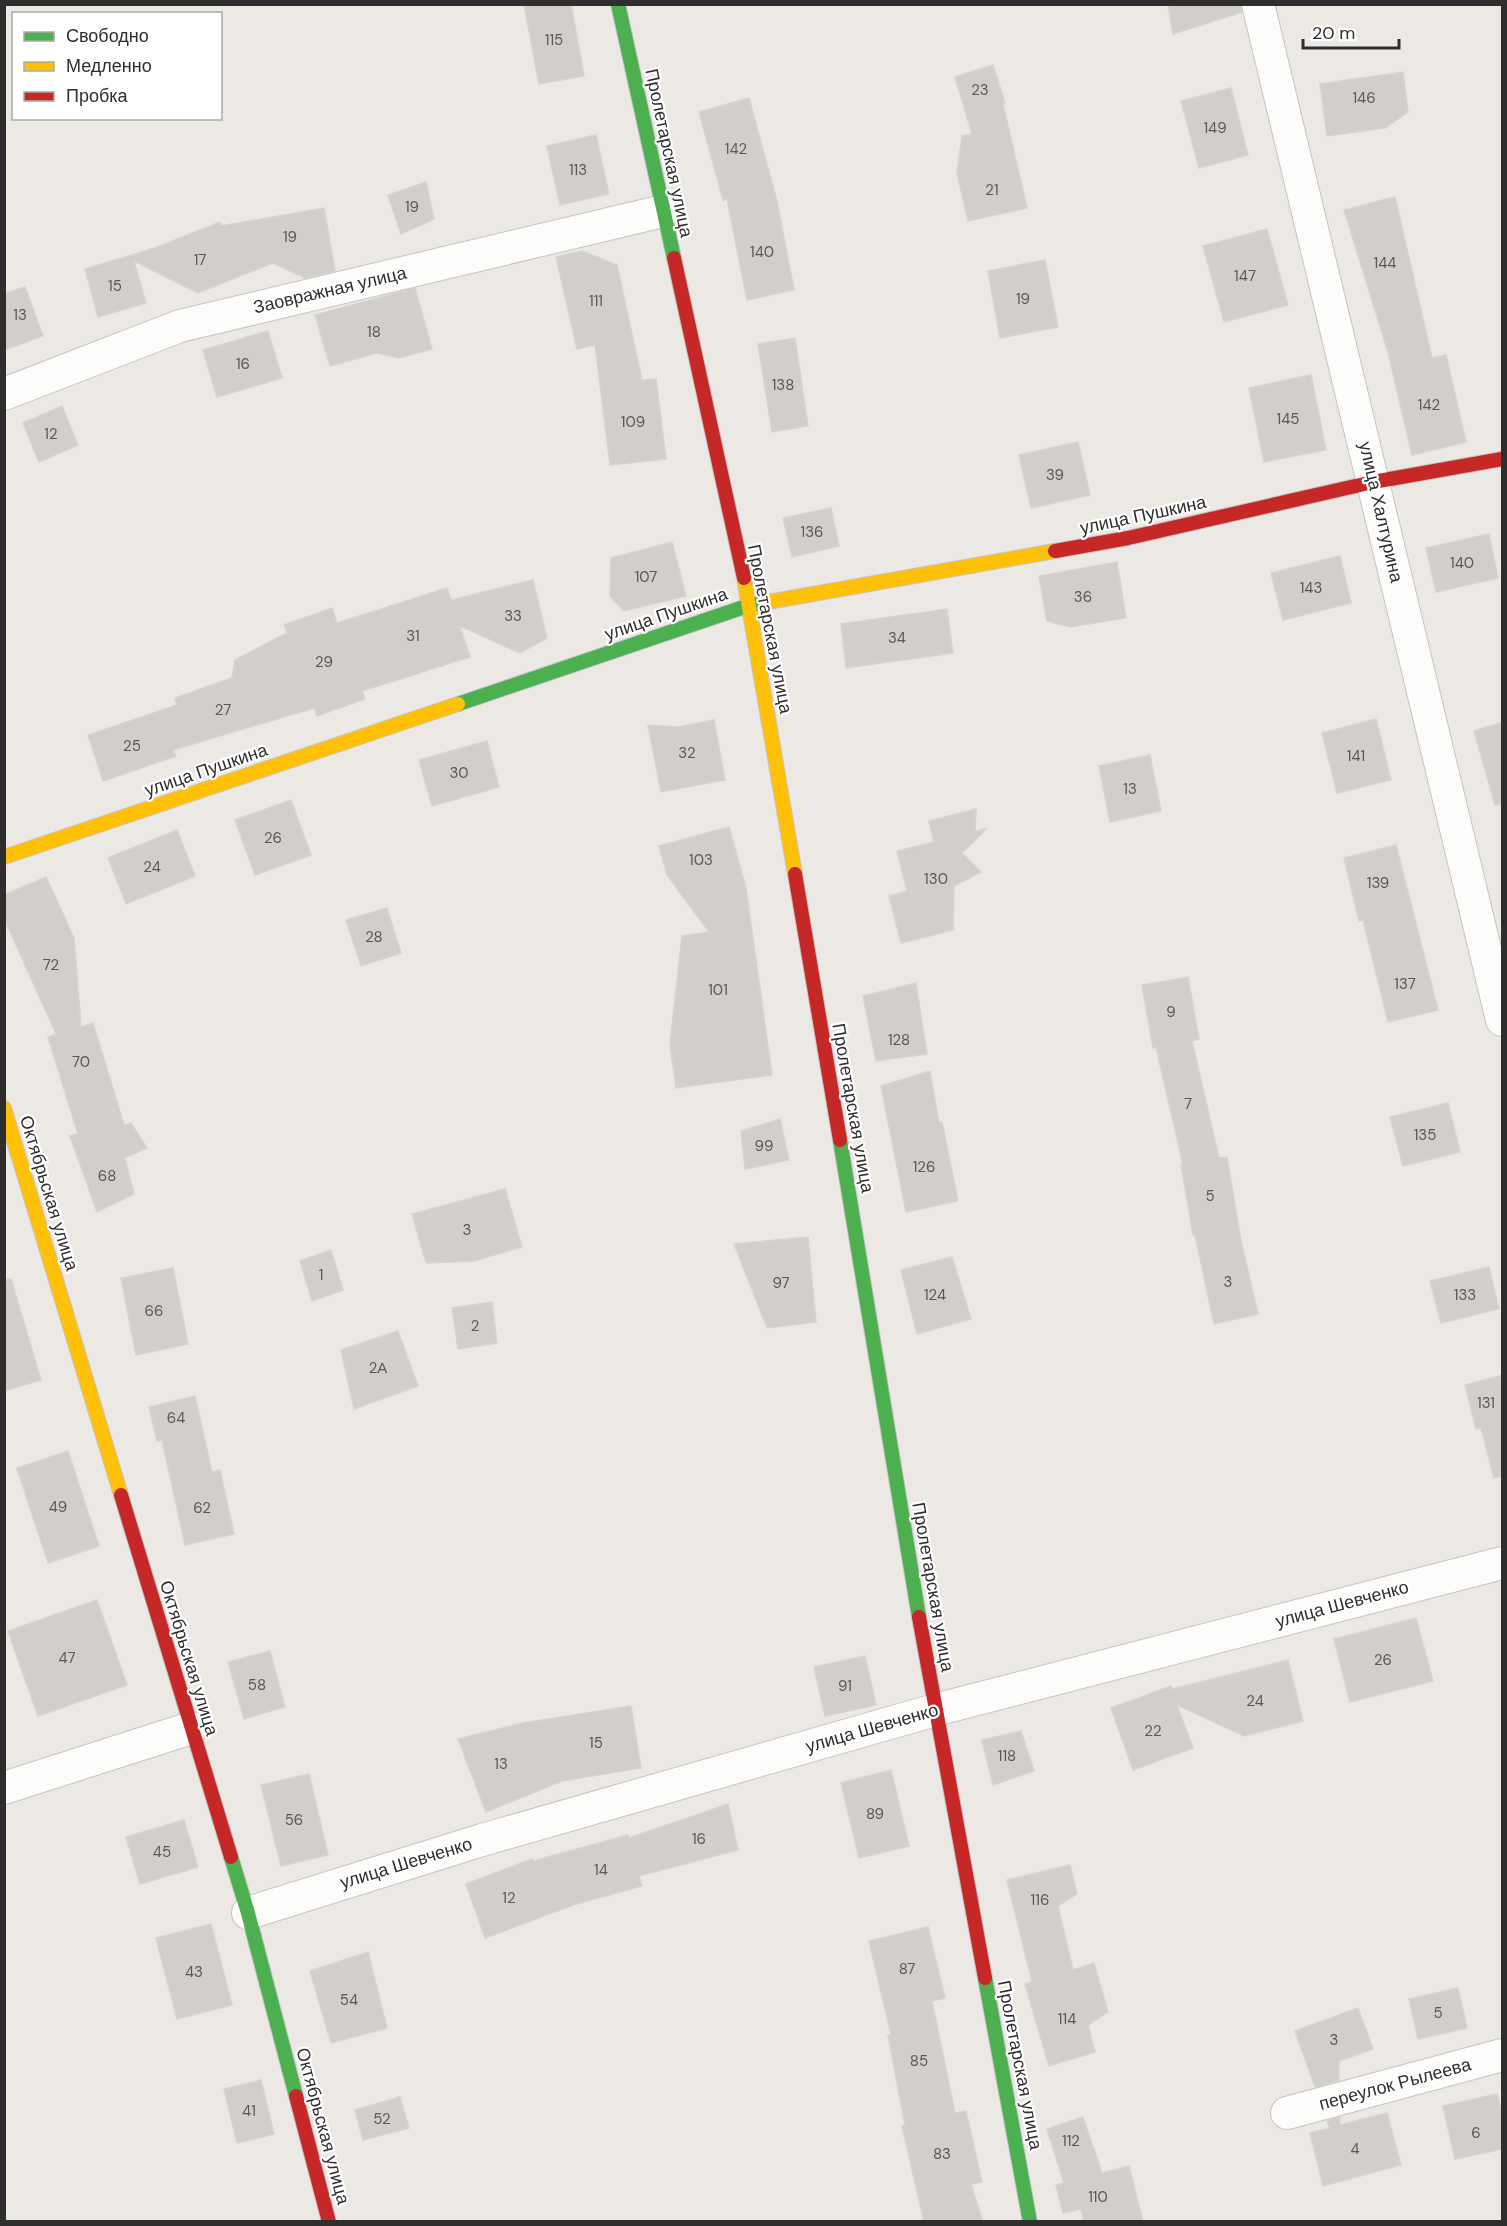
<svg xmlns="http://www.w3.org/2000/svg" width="1507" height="2226" font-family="'DM Sans',sans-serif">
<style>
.building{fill:#d1cecb;stroke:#d7d4d0;stroke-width:1.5}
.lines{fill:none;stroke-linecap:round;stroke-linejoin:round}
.street-casing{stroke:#c5c4c5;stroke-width:34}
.fast-casing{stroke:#c5c4c5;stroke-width:16}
.slow-casing{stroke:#c5c4c5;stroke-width:16}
.jam-casing{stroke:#c5c4c5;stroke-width:16}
.street{stroke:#fcfcfb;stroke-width:32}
.fast{stroke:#4caf50;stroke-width:14}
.slow{stroke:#ffc107;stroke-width:14}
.jam{stroke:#c62828;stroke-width:14}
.labels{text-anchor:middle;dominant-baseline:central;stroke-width:4.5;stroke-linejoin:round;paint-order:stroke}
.number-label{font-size:15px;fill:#585857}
.street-label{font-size:18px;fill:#2e2e2e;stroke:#fff}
</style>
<rect width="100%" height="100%" fill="#ece8e4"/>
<g class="building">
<path d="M524 4H571L584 76 539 84Z"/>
<path d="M1168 4H1241L1242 12 1173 34Z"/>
<path d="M993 65 1005 103 1003 104 1027 208 968 221 957 173 962 136 972 134 955 77Z"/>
<path d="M1403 72 1408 112 1385 128 1327 136 1320 84Z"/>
<path d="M1231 88 1248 155 1199 168 1181 101Z"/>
<path d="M749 98 777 201 794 290 747 300 727 199 723 200 699 112Z"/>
<path d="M596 135 609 194 560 205 547 146Z"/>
<path d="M426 182 434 219 401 234 388 195Z"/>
<path d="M1395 197 1432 358 1446 355 1466 442 1412 455 1388 352 1344 210Z"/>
<path d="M324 208 335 271 305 278 273 263 198 293 134 261 146 303 98 317 85 269 155 248 220 222 221 226Z"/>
<path d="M1267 229 1288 305 1224 322 1203 246Z"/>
<path d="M582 251 617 265 642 380 656 379 666 459 610 465 595 345 577 349 556 257Z"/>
<path d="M1045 260 1058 327 1000 338 988 271Z"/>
<path d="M25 287 43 336 4 350V294Z"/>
<path d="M415 288 432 349 399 358 377 353 330 366 315 315Z"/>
<path d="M268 331 282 378 217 397 203 350Z"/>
<path d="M795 338 808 426 772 432 758 344Z"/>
<path d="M1311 375 1326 450 1264 462 1249 388Z"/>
<path d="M62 406 78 445 39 462 23 423Z"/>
<path d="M1078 442 1090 495 1031 508 1019 455Z"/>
<path d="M831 508 839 546 792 557 783 518Z"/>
<path d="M1489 534 1498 578 1436 592 1426 548Z"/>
<path d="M672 542 686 596 624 611 610 596 611 558Z"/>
<path d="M1340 556 1351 603 1283 620 1271 573Z"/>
<path d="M1117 562 1126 618 1070 627 1047 621 1039 576Z"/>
<path d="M533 580 547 638 520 653 460 626 470 657 362 691 365 699 317 716 314 708 173 750 176 756 103 781 88 735 177 705 175 698 232 678 235 660 287 633 284 625 332 608 337 623 447 588 451 600Z"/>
<path d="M947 609 953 653 846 668 841 624Z"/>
<path d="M1376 719 1391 780 1337 793 1322 733Z"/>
<path d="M714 720 725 780 661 792 648 725 678 727Z"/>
<path d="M1503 722V804L1495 805 1474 731Z"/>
<path d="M487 741 499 787 432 806 419 760Z"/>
<path d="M1150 755 1161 811 1110 822 1099 766Z"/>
<path d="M291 800 311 855 255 875 235 820Z"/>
<path d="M976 809 975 832 987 828 962 853 981 872 954 886 953 930 901 943 889 896 907 891 897 851 934 842 929 821Z"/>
<path d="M729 827 746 888 772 1075 676 1088 670 1044 682 936 709 932 667 875 659 846Z"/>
<path d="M177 830 195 876 126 904 108 858Z"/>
<path d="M1396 845 1438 1010 1388 1022 1363 920 1359 921 1344 858Z"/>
<path d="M46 877 74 938 81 1027 93 1023 124 1125 131 1123 147 1148 125 1158 134 1194 97 1212 70 1136 78 1134 48 1037 56 1034 4 918V895Z"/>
<path d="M387 908 401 953 361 966 346 920Z"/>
<path d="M1188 977 1199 1039 1192 1041 1219 1158 1227 1157 1241 1241 1258 1314 1214 1324 1195 1235H1193L1181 1165H1183L1156 1047 1153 1048 1142 985Z"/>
<path d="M916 983 927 1054 876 1061 863 996Z"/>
<path d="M930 1071 939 1123 942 1122 958 1201 906 1212 881 1086Z"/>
<path d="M1448 1103 1460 1152 1403 1166 1390 1117Z"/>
<path d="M780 1119 789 1160 745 1169 741 1131Z"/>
<path d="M505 1189 522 1247 474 1261 426 1263 412 1214Z"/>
<path d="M808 1237 816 1322 767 1328 734 1244Z"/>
<path d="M331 1250 343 1290 312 1301 300 1261Z"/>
<path d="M952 1257 971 1319 917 1334 901 1270Z"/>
<path d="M1489 1267 1499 1309 1441 1323 1430 1281Z"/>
<path d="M173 1268 188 1344 136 1355 121 1278Z"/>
<path d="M11 1279 41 1380 4 1391V1280Z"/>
<path d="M492 1302 497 1343 458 1349 452 1308Z"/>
<path d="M398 1331 418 1386 354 1409 341 1350Z"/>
<path d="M1503 1375V1476L1494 1478 1481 1428 1476 1429 1465 1385Z"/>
<path d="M195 1396 212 1472 220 1470 234 1534 185 1545 162 1440 157 1441 149 1407Z"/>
<path d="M68 1451 99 1546 48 1563 17 1468Z"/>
<path d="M97 1600 127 1685 38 1716 8 1631Z"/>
<path d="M1416 1618 1433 1681 1350 1702 1334 1639Z"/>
<path d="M270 1651 285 1707 244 1719 228 1662Z"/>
<path d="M865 1656 876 1705 825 1716 814 1667Z"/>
<path d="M1288 1660 1303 1721 1244 1736 1177 1705 1193 1748 1133 1770 1111 1708 1171 1686 1172 1689Z"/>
<path d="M631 1706 641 1768 562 1781 486 1812 458 1739 523 1723Z"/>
<path d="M1021 1731 1034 1771 993 1785 982 1740Z"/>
<path d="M891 1770 909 1846 859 1858 841 1783Z"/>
<path d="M309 1774 328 1855 281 1866 261 1785Z"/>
<path d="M728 1804 738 1850 639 1876 642 1886 573 1905 485 1938 466 1884 532 1859 533 1861 628 1835 629 1838Z"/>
<path d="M184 1820 198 1867 140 1884 126 1837Z"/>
<path d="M1070 1865 1077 1894 1058 1906 1073 1970 1094 1963 1108 2012 1088 2025 1095 2052 1049 2066 1025 1984 1032 1982 1007 1880Z"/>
<path d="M211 1924 232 2005 177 2019 156 1938Z"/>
<path d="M928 1927 945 1998 932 2001 955 2113 966 2111 982 2182 971 2184 983 2222H924L902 2126 905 2125 888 2035H891L869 1941Z"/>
<path d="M368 1952 387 2028 331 2043 310 1971Z"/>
<path d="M1458 1988 1467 2028 1418 2039 1409 1999Z"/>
<path d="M1358 2008 1373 2049 1339 2061V2080L1315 2087 1295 2031Z"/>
<path d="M261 2080 274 2134 237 2143 224 2089Z"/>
<path d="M1497 2094 1503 2117V2149L1455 2159 1443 2106Z"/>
<path d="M400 2097 409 2128 363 2140 355 2110Z"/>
<path d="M1387 2113 1401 2165 1323 2186 1310 2133 1330 2128 1327 2121 1340 2117V2125Z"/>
<path d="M1083 2117 1102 2173 1129 2166 1143 2222H1084L1081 2209 1063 2213 1056 2185 1064 2183 1047 2129Z"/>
</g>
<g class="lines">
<g class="street-casing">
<g id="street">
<path d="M1258 4 1502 1020"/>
<path d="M4 394 180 326 663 211"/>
<path d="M4 1788 191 1728"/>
<path d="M248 1913 482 1840 935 1710 1502 1563"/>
<path d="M1287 2113 1502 2055"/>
</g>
</g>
<g class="fast-casing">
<g id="fast">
<path d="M618 4 674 258"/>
<path d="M458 704 750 605 768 602"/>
<path d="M840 1140 919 1617"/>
<path d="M231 1857 248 1913 296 2096"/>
<path d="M985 1978 1030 2222"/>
</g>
</g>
<g class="slow-casing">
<g id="slow">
<path d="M744 578 795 874"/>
<path d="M768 602 1055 551"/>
<path d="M4 857 458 704"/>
<path d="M4 1108 121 1495"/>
</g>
</g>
<g class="jam-casing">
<g id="jam">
<path d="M674 258 744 578"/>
<path d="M1055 551 1128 538 1373 482 1502 459"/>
<path d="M795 874 840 1140"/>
<path d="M121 1495 231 1857"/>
<path d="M919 1617 985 1978"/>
<path d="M296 2096 329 2222"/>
</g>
</g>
<use href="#street" class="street"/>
<use href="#fast" class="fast"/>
<use href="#slow" class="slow"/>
<use href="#jam" class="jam"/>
</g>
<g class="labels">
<g class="number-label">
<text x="554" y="40">115</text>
<text x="980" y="90">23</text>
<text x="1364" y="98">146</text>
<text x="1215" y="128">149</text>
<text x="736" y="149">142</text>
<text x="578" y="170">113</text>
<text x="992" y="190">21</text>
<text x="412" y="207">19</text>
<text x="290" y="237">19</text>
<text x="762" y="252">140</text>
<text x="200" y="260">17</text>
<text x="1385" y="263">144</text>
<text x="1245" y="276">147</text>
<text x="115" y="286">15</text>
<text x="1023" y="299">19</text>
<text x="596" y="301">111</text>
<text x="20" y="315">13</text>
<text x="374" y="332">18</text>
<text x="243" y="364">16</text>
<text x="783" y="385">138</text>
<text x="1429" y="405">142</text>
<text x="1288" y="419">145</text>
<text x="633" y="422">109</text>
<text x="51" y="434">12</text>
<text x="1055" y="475">39</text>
<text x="812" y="532">136</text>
<text x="1462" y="563">140</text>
<text x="646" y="577">107</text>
<text x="1311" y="588">143</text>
<text x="1083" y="597">36</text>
<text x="513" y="616">33</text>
<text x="413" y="636">31</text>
<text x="897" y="638">34</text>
<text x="324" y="662">29</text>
<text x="223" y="710">27</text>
<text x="132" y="746">25</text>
<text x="687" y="753">32</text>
<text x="1356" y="756">141</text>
<text x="459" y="773">30</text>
<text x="1130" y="789">13</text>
<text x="273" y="838">26</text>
<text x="701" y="860">103</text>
<text x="152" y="867">24</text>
<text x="936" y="879">130</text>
<text x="1378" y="883">139</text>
<text x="374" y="937">28</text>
<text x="51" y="965">72</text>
<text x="1405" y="984">137</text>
<text x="718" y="990">101</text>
<text x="1171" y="1012">9</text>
<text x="899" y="1040">128</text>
<text x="81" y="1062">70</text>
<text x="1188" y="1104">7</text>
<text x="1425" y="1135">135</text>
<text x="764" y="1146">99</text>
<text x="924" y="1167">126</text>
<text x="107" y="1176">68</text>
<text x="1210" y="1196">5</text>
<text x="467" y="1230">3</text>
<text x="321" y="1275">1</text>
<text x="1228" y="1282">3</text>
<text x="781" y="1283">97</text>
<text x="935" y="1295">124</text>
<text x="1465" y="1295">133</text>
<text x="154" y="1311">66</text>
<text x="475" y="1326">2</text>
<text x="378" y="1368">2А</text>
<text x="1486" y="1403">131</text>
<text x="176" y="1418">64</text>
<text x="58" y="1507">49</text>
<text x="202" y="1508">62</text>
<text x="67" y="1658">47</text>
<text x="1383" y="1660">26</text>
<text x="257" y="1685">58</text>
<text x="845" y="1686">91</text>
<text x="1255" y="1701">24</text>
<text x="1153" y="1731">22</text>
<text x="596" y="1743">15</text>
<text x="1007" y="1756">118</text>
<text x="501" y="1764">13</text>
<text x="875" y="1814">89</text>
<text x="294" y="1820">56</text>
<text x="699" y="1839">16</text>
<text x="162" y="1852">45</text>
<text x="601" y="1870">14</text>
<text x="509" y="1898">12</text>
<text x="1040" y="1900">116</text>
<text x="907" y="1969">87</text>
<text x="194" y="1972">43</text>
<text x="349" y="2000">54</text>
<text x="1438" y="2013">5</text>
<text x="1067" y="2019">114</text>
<text x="1334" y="2040">3</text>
<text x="919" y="2061">85</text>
<text x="249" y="2111">41</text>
<text x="382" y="2119">52</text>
<text x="1476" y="2133">6</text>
<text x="1071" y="2141">112</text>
<text x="1355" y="2149">4</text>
<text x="942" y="2154">83</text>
<text x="1098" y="2197">110</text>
</g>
<g class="street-label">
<text transform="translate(669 153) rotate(78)">Пролетарская улица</text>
<text transform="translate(330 290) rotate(-13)">Заовражная улица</text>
<text transform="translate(1381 512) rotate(77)">улица Халтурина</text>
<text transform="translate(1143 515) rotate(-12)">улица Пушкина</text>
<text transform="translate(666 614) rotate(-19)">улица Пушкина</text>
<text transform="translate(770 629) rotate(79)">Пролетарская улица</text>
<text transform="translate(206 770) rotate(-19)">улица Пушкина</text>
<text transform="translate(853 1108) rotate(80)">Пролетарская улица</text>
<text transform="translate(49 1193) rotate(73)">Октябрьская улица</text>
<text transform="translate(933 1587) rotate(80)">Пролетарская улица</text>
<text transform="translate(1342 1604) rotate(-15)">улица Шевченко</text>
<text transform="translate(189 1658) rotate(73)">Октябрьская улица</text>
<text transform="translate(872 1728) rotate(-16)">улица Шевченко</text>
<text transform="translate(406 1863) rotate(-17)">улица Шевченко</text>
<text transform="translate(1020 2065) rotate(79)">Пролетарская улица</text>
<text transform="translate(1395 2084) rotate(-15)">переулок Рылеева</text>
<text transform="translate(323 2126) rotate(75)">Октябрьская улица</text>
</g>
</g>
<rect width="1507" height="2226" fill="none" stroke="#2e2e2e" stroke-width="12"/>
<rect x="12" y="12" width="210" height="108" fill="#ffffff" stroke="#ababab" stroke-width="1.5"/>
<rect x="24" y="32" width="30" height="9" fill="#4caf50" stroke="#ababab" stroke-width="1.5"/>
<text x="66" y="42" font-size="18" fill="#2e2e2e">Свободно</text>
<rect x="24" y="62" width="30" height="9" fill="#ffc107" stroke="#ababab" stroke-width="1.5"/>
<text x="66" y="72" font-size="18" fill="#2e2e2e">Медленно</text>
<rect x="24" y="92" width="30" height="9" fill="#c62828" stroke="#ababab" stroke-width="1.5"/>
<text x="66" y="102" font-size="18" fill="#2e2e2e">Пробка</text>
<path d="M1303 39v9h96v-9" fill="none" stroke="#2e2e2e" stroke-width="3"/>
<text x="1312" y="39" font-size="18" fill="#2e2e2e" stroke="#ffffff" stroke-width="4.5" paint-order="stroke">20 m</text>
</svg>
